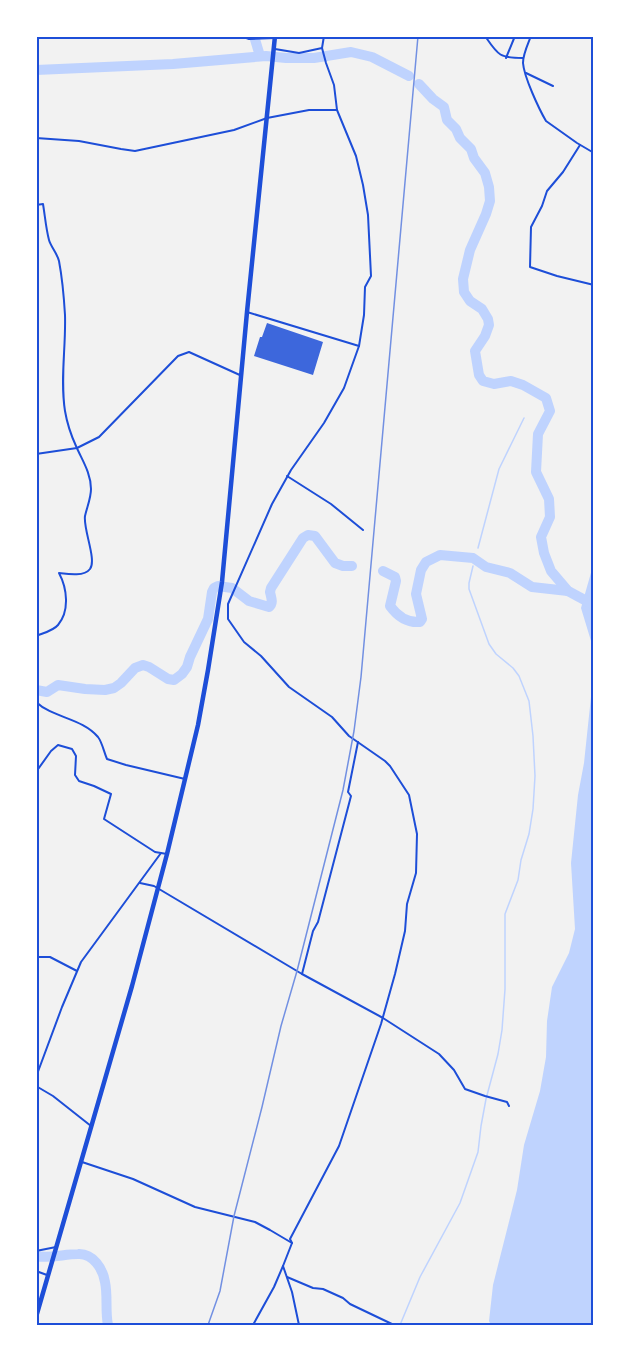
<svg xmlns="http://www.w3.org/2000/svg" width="630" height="1361" font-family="'PT Sans Narrow',sans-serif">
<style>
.water{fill:#bfd3fe}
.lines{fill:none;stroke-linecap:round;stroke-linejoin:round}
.stream{stroke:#bfd3fe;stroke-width:1.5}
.river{stroke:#bfd3fe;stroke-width:10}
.building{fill:#3d67dc}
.minor{stroke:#1d4ed8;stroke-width:2}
.trunk{stroke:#1d4ed8;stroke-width:4.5}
.rail{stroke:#7290e2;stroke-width:1.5}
.neatline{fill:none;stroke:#1d4ed8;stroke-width:2}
</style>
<rect width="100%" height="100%" fill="#f2f2f2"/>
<path class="water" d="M594 562V1325H491L489 1321 493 1285 517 1190 524 1145 540 1091 546 1057 547 1021 552 987 569 953 575 929 571 863 578 795 584 763 593 678 591 641 581 608Z"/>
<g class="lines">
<g class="stream">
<path d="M478 548 499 469 524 418"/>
<path d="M400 1325 420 1277 460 1203 478 1152 481 1126 486 1099 498 1054 502 1030 505 989V914L518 880 521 860 529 834 533 809 535 776 533 736 529 701 519 676 513 668 496 654 489 644 469 589V583L473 566"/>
</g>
<g class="river">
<path d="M254 36 260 56"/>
<path d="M36 70 173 64 266 56 286 58H314L351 52 372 57 409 76"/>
<path d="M419 84 433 99 444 107 447 120 456 129 460 138 471 149 474 158 485 173 489 187 490 201 486 214 470 250 463 279 464 292 470 301 482 309 488 319 489 325 485 336 475 351 479 375 483 381 494 384 511 381 523 385 546 398 550 411 538 434 536 472 549 499 550 517 541 537 544 553 551 571 568 591 594 605"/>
<path d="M383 571 395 577 396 581 390 606C398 617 407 623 420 622L422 619 416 594 421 570 426 562 440 555 473 558 486 567 510 573 532 587 568 591"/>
<path d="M36 690 47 692 58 685 85 689 105 690 114 688 121 683 135 668 143 665 149 667 168 679 174 680 182 674 187 667 190 657 208 619 212 592 214 588 218 586 232 588 249 601 269 607C274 603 271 597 270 592L271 588 303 538 308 535 315 536 335 563 343 566H352"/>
<path d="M36 1256C50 1259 64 1254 78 1254 93 1253 103 1269 105 1282 108 1296 105 1311 108 1325"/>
</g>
</g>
<path class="building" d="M267 323 323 342 313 375 254 356 260 337H262Z"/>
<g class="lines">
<g class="minor">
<path d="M241 36 249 39 275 38"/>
<path d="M485 36C498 55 499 58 523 58"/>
<path d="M531 36C528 44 523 54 523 63 524 77 539 109 546 121L577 143 594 153"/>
<path d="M275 49 299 53 322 48"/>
<path d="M506 58 515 36"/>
<path d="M526 73 553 86"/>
<path d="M36 138 79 141 121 149 135 151 234 130 267 118 309 110H337"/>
<path d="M580 145 563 172 547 191 542 206 531 227 530 267 557 276 594 285"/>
<path d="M36 205 43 204C45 216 46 229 49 240 51 247 57 253 59 261 62 277 64 298 65 315 66 348 60 379 65 411 67 423 71 435 76 446 82 460 91 473 91 489 91 498 87 507 85 516 83 529 97 560 90 569 84 577 67 574 59 573 67 588 70 611 58 625 53 631 43 633 36 636"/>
<path d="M247 312 359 346"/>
<path d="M36 454 77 448 99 437 178 356 189 352 242 376"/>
<path d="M287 476 331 504 363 530"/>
<path d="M36 702C53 718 82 718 98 737 102 742 104 752 107 759L126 765 185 779"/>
<path d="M36 772 51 751 58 745 72 749 76 756 75 775 79 781 94 786 111 794 104 819 155 852 167 854"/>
<path d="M140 883 154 886 302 974 383 1018 439 1054 454 1070 465 1089 485 1096 507 1102 509 1106"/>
<path d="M36 957H50L77 971"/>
<path d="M302 974 313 931 318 922 351 796 348 792 358 742"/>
<path d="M36 1077 62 1007 81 962 161 853"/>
<path d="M36 1086 53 1096 91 1126"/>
<path d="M82 1162 133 1179 195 1207 255 1222 270 1230 292 1243"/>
<path d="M36 1251 56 1247"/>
<path d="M36 1271 47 1275"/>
<path d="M287 1277 313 1288 323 1289 343 1298 350 1304 394 1325"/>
<path d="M253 1325 274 1287 283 1266"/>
<path d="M299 1325 292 1292 283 1266 292 1243 290 1239 339 1146 381 1024 395 974 405 931 407 904 416 873 417 834 409 795 390 766 385 761 349 736 332 717 289 687 261 656 244 642 228 619V604L272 504 291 470 324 423 344 388 359 346 364 315 365 287 371 276 368 215 363 185 356 156 337 110 334 85 326 63 322 48 324 36"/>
</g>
<path class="trunk" d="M36 1317 132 986 167 854 198 725 208 670 222 582 247 312 275 36"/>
<path class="rail" d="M208 1325 220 1291 234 1216 262 1107 281 1026 297 971 343 790 354 731 361 677 418 36"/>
</g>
<rect width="630" height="1361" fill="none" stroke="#ffffff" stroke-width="75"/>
<rect x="38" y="38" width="554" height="1286" class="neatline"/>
</svg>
